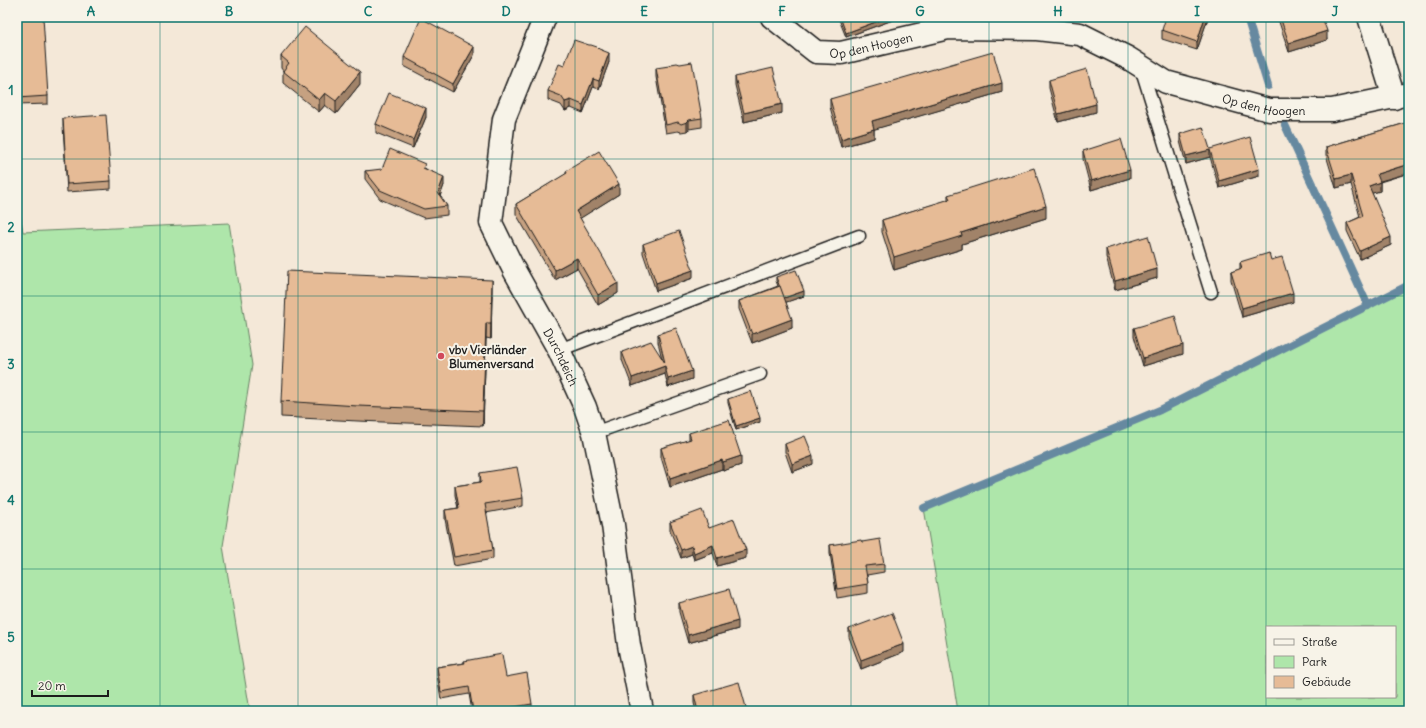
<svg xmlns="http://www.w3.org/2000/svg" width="1426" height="728" font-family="Delius,sans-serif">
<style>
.green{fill:#aee6aa;stroke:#658163;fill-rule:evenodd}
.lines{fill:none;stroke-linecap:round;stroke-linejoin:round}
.stream{stroke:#6689a0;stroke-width:8}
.lane-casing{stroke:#1c1c1c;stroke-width:15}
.street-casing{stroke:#1c1c1c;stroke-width:25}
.secondary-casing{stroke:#1c1c1c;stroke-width:25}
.lane{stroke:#f7f3e8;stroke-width:12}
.street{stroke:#f7f3e8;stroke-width:22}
.secondary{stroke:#f7f3e8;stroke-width:22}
.wall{fill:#c6a181;stroke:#1c1c1c}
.shaded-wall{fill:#a18369;stroke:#1c1c1c}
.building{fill:#e6bb96;stroke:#1c1c1c}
.grid{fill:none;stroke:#0f766e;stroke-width:1;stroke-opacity:0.55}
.poi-dot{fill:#d1495b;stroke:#f7f3e8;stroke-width:1.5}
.labels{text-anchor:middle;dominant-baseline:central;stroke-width:4;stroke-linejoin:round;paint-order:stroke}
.street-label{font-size:12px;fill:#1c1c1c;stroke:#f7f3e8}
.poi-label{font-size:12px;font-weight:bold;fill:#1c1c1c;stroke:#f7f3e8;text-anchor:start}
.neatline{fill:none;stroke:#0f766e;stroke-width:1.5}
.grid-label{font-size:13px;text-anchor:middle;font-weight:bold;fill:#0f766e}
</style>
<rect width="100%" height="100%" fill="#f4e8d8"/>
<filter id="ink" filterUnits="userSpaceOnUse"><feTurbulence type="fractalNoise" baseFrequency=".025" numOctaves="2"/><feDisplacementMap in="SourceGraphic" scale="8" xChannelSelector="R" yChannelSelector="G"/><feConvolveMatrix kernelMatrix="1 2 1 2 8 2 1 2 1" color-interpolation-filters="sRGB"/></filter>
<g filter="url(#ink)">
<g class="green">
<path d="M17 195 23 232 229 223 252 365 223 546 250 711H17Z"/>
<path d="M1409 286V711H958L924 508 1160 410ZM1267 627H1395V697H1267Z"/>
</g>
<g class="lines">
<g class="stream">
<path d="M1247 17 1268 86"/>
<path d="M1285 125 1368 306"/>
<path d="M924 508 1160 410 1409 285"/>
</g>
<g class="lane-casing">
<g id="lane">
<path d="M1141 67 1211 292"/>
<path d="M559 350 859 236"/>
<path d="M594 433 760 374"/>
</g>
</g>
<g class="street-casing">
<g id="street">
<path id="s1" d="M772 17 816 52 841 53 948 28 1037 29 1080 34 1128 58 1166 82 1269 110H1332L1409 94"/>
<path d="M1369 17 1394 98"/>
</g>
</g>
<g class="secondary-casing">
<g id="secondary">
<path id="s2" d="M545 17 504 119 491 223 514 270 559 350 585 407 594 433 613 525 629 645 642 711"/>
</g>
</g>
<use href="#lane" class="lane"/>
<use href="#street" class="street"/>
<use href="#secondary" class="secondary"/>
</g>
<g class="wall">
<path d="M17 17 48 96V104L17 105Z"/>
<path d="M838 17H901L846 37Z"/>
<path d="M1207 17V21L1197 50 1162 39V30Z"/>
<path d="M1278 17H1322L1327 40 1289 52 1278 19Z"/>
<path d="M474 55 453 92 404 66V57Z"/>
<path d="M281 56 360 84 336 114 325 105 319 112 283 83V71L281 68Z"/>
<path d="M609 62 599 89 593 87 583 113 571 108 565 111 561 105 548 100V91L564 66Z"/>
<path d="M656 68 702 118V127L689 129 687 131 681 132 678 131 666 133 656 77Z"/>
<path d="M735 77 782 113 744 122 735 85Z"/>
<path d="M1049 80 1096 112 1058 122 1049 88Z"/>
<path d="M1002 92 874 129V138L841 147 830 107V99Z"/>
<path d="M426 117 413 148 376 133V124Z"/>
<path d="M63 118 111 181V189L67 192 63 126Z"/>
<path d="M1409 122V173L1380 182V191L1372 193 1391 245 1360 259 1347 231V223L1360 217 1351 184 1336 188 1326 155V147Z"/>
<path d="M1180 134 1210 149 1259 176 1219 188 1210 157 1186 164 1180 141Z"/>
<path d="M1083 151 1130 178 1091 190 1083 159Z"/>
<path d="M425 168 444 185 440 196 447 206V215L424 218 380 199 365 179V171Z"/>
<path d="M566 171 619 194 580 218 618 293 598 305 577 268 555 280 516 214V204L566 174Z"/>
<path d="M948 195 1046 218 962 244V249L894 270 882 232V220L948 200Z"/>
<path d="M643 244 693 278 656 291 643 253Z"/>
<path d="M1106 249 1157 278 1115 290 1106 257Z"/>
<path d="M1271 260 1293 302 1242 317 1231 280V272L1240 269V262Z"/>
<path d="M776 277 804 296 786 302 792 328 752 343 739 309V301L778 286 776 281Z"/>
<path d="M492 295 491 339 486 338 483 426 358 421 281 417V401Z"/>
<path d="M1134 328 1183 354 1143 366 1134 336Z"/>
<path d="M658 334 692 379 668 387 665 374 632 386 622 360V352L662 359 658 342Z"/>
<path d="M728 399 760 422 736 430 728 403Z"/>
<path d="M689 433 741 465 723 471 722 469 670 487 661 457V448L689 440Z"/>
<path d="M785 444 813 464 792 472 785 452Z"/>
<path d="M480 473 523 498V506L486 513 493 550V559L454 566 445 519V510L458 508 455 495V486L480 482Z"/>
<path d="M670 522 709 528 746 558 717 566 713 553 694 560 692 554 681 558 670 530Z"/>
<path d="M862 542 884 564V572L867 575 868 584V593L837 598 830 553V545Z"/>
<path d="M679 603 738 629 688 643 679 612Z"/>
<path d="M849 629 904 652 861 669 849 637Z"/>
<path d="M464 661 506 677 532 704V711H472L469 694 441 699 437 675V667L464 663Z"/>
<path d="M694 695 747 711H696L694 703Z"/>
</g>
<g class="shaded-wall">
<path d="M889 17H901L846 37V33Z"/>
<path d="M1205 17H1207V21L1197 50V42Z"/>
<path d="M1327 31V40L1289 52V43Z"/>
<path d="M474 47V55L453 92V84Z"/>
<path d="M609 53V62L599 89V81Z"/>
<path d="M360 72V84L336 114V101Z"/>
<path d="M593 79V87L583 113V105Z"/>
<path d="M1002 83V92L872 130V121Z"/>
<path d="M325 93V105L319 112V100Z"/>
<path d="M571 100V108L565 111V102Z"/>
<path d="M782 104V113L744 122V113Z"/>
<path d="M1096 104V112L1058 122V114Z"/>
<path d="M426 108V117L413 148V140Z"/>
<path d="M689 120V129L687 131V122Z"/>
<path d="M874 129V138L841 147V139Z"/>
<path d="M1210 150V157L1186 164V156Z"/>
<path d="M1409 164V173L1377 182V174Z"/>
<path d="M1259 169V176L1219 188V181Z"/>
<path d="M1130 170V178L1091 190V181Z"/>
<path d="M1351 175V184L1336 188V179Z"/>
<path d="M444 177V185L438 202V193Z"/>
<path d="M1380 182V191L1369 194V186Z"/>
<path d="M619 184V194L576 221V211Z"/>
<path d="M1046 206V218L962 244V249L894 270V257L961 233Z"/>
<path d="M1391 237V245L1360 259V251Z"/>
<path d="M577 258V268L555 280V270Z"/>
<path d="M1157 269V278L1115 290V281Z"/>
<path d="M693 270V278L656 291V283Z"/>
<path d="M492 280V295L491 339V323Z"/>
<path d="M618 283V293L598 305V295Z"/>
<path d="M804 291V296L784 303V298Z"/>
<path d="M1293 293V302L1242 317V308Z"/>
<path d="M792 319V328L752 343V334Z"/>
<path d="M486 323V338L483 426V411Z"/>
<path d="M1183 345V354L1143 366V358Z"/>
<path d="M665 366V374L632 386V378Z"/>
<path d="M692 371V379L668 387V379Z"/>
<path d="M760 418V422L736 430V426Z"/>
<path d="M741 456V465L723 471V462Z"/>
<path d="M813 456V464L792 472V464Z"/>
<path d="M722 460V469L670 487V478Z"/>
<path d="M713 545V553L694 560V553Z"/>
<path d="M692 546V554L681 558V550Z"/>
<path d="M746 550V558L717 566V558Z"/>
<path d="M738 621V629L688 643V635Z"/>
<path d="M904 644V652L861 669V660Z"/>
</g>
<g class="building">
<path d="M17 17H43L48 96 17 98Z"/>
<path d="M840 17H889L846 33Z"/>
<path d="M1166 17H1205L1197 42 1162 30Z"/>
<path d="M1280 17H1322L1327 31 1289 43Z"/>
<path d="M421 18 474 47 453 84 404 57Z"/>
<path d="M305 27 360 72 336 101 325 93 319 100 283 71 289 63 281 56Z"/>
<path d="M574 40 589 45H591L597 47 599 49 609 53 599 81 593 79 583 105 571 100 565 102 561 96 548 91 559 64 564 66Z"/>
<path d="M993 52 1002 83 872 121 874 129 841 139 830 99Z"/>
<path d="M692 62 702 118 689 120 687 122 681 124 678 122 666 125 656 68 669 66 671 64 677 63 680 64Z"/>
<path d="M773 68 782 104 744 113 735 77Z"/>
<path d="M1087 69 1096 104 1058 114 1049 80Z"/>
<path d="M389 93 426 108 413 140 376 124Z"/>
<path d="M106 115 111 181 67 184 63 118Z"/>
<path d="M1409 122V164L1377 174 1380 182 1369 186 1391 237 1360 251 1347 223 1363 216 1351 175 1336 179 1326 147Z"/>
<path d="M1203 127 1210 149 1250 137 1259 169 1219 181 1210 150 1186 156 1180 134Z"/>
<path d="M1121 139 1130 170 1091 181 1083 151Z"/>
<path d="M390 149 425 164 423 168 444 177 438 193 447 206 424 209 380 190 365 171 382 169Z"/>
<path d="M599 151 619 184 576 211 618 283 598 295 577 258 555 270 516 204 567 173 566 171Z"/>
<path d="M1034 168 1046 206 961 233 962 236 894 257 882 220 950 199 948 195Z"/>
<path d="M679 231 693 270 656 283 643 244Z"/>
<path d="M1148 236 1157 269 1115 281 1106 249Z"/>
<path d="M1269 253 1271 260 1282 257 1293 293 1242 308 1231 272 1242 268 1240 262Z"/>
<path d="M796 270 804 291 784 298 776 277Z"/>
<path d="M287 271 492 280 491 323H486L483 411 358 406 281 401Z"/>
<path d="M780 286 792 319 752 334 739 301Z"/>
<path d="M1175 316 1183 345 1143 358 1134 328Z"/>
<path d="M676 328 692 371 668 379 665 366 632 378 622 352 651 341 665 363 658 334Z"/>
<path d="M751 391 760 418 736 426 728 399Z"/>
<path d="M729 420 741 456 723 462 722 460 670 478 661 448 691 439 689 433Z"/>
<path d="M805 436 813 456 792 464 785 444Z"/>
<path d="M517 467 523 498 485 504 493 550 454 557 445 510 459 508 455 486 481 482 480 473Z"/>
<path d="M702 510 709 528 734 519 746 550 717 558 713 545 694 553 692 546 681 550 670 522Z"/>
<path d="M880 539 884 564 865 566 868 584 837 589 830 545 861 540 862 542Z"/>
<path d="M729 589 738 621 688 635 679 603Z"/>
<path d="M892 613 904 644 861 660 849 629Z"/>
<path d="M502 654 506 677 527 673 532 704 496 710V711H473L469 687 441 692 437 667 465 663 464 661Z"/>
<path d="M739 682 747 711H698L694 695Z"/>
</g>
</g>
<path class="grid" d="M160 17V711M298 17V711M437 17V711M575 17V711M713 17V711M851 17V711M989 17V711M1128 17V711M1266 17V711M17 159H1409M17 296H1409M17 432H1409M17 569H1409"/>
<circle class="poi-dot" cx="441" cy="356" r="4"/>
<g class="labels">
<g class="street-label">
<text stroke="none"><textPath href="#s1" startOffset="112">Op den Hoogen</textPath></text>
<text stroke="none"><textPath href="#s1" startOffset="523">Op den Hoogen</textPath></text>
<text stroke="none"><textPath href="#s2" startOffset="366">Durchdeich</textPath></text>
</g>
<g class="poi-label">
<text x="449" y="349">vbv Vierländer<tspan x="449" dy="14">Blumenversand</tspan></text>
</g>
</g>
<rect width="1426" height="728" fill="none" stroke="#f7f3e8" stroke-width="44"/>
<rect x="1266" y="626" width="130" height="72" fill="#f7f3e8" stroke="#9f9d96"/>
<rect x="1274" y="639" width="20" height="6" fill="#f7f3e8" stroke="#9f9d96"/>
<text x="1302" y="646" font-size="12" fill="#1c1c1c">Straße</text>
<rect x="1274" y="656" width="20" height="12" fill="#aee6aa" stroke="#9f9d96"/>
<text x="1302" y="666" font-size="12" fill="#1c1c1c">Park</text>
<rect x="1274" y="676" width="20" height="12" fill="#e6bb96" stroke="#9f9d96"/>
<text x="1302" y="686" font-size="12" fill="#1c1c1c">Gebäude</text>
<path d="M32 690v6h76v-6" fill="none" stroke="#1c1c1c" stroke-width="2"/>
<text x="38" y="690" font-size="12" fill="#1c1c1c" stroke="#f7f3e8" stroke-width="3" paint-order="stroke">20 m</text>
<rect x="22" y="22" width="1382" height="684" class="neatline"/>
<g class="grid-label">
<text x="91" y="16">A</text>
<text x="229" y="16">B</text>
<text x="368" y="16">C</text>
<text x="506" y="16">D</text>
<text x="644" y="16">E</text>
<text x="782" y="16">F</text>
<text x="920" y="16">G</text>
<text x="1058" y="16">H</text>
<text x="1197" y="16">I</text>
<text x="1335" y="16">J</text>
<text x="11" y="95">1</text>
<text x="11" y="232">2</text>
<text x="11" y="369">3</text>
<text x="11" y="505">4</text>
<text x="11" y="642">5</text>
</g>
</svg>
